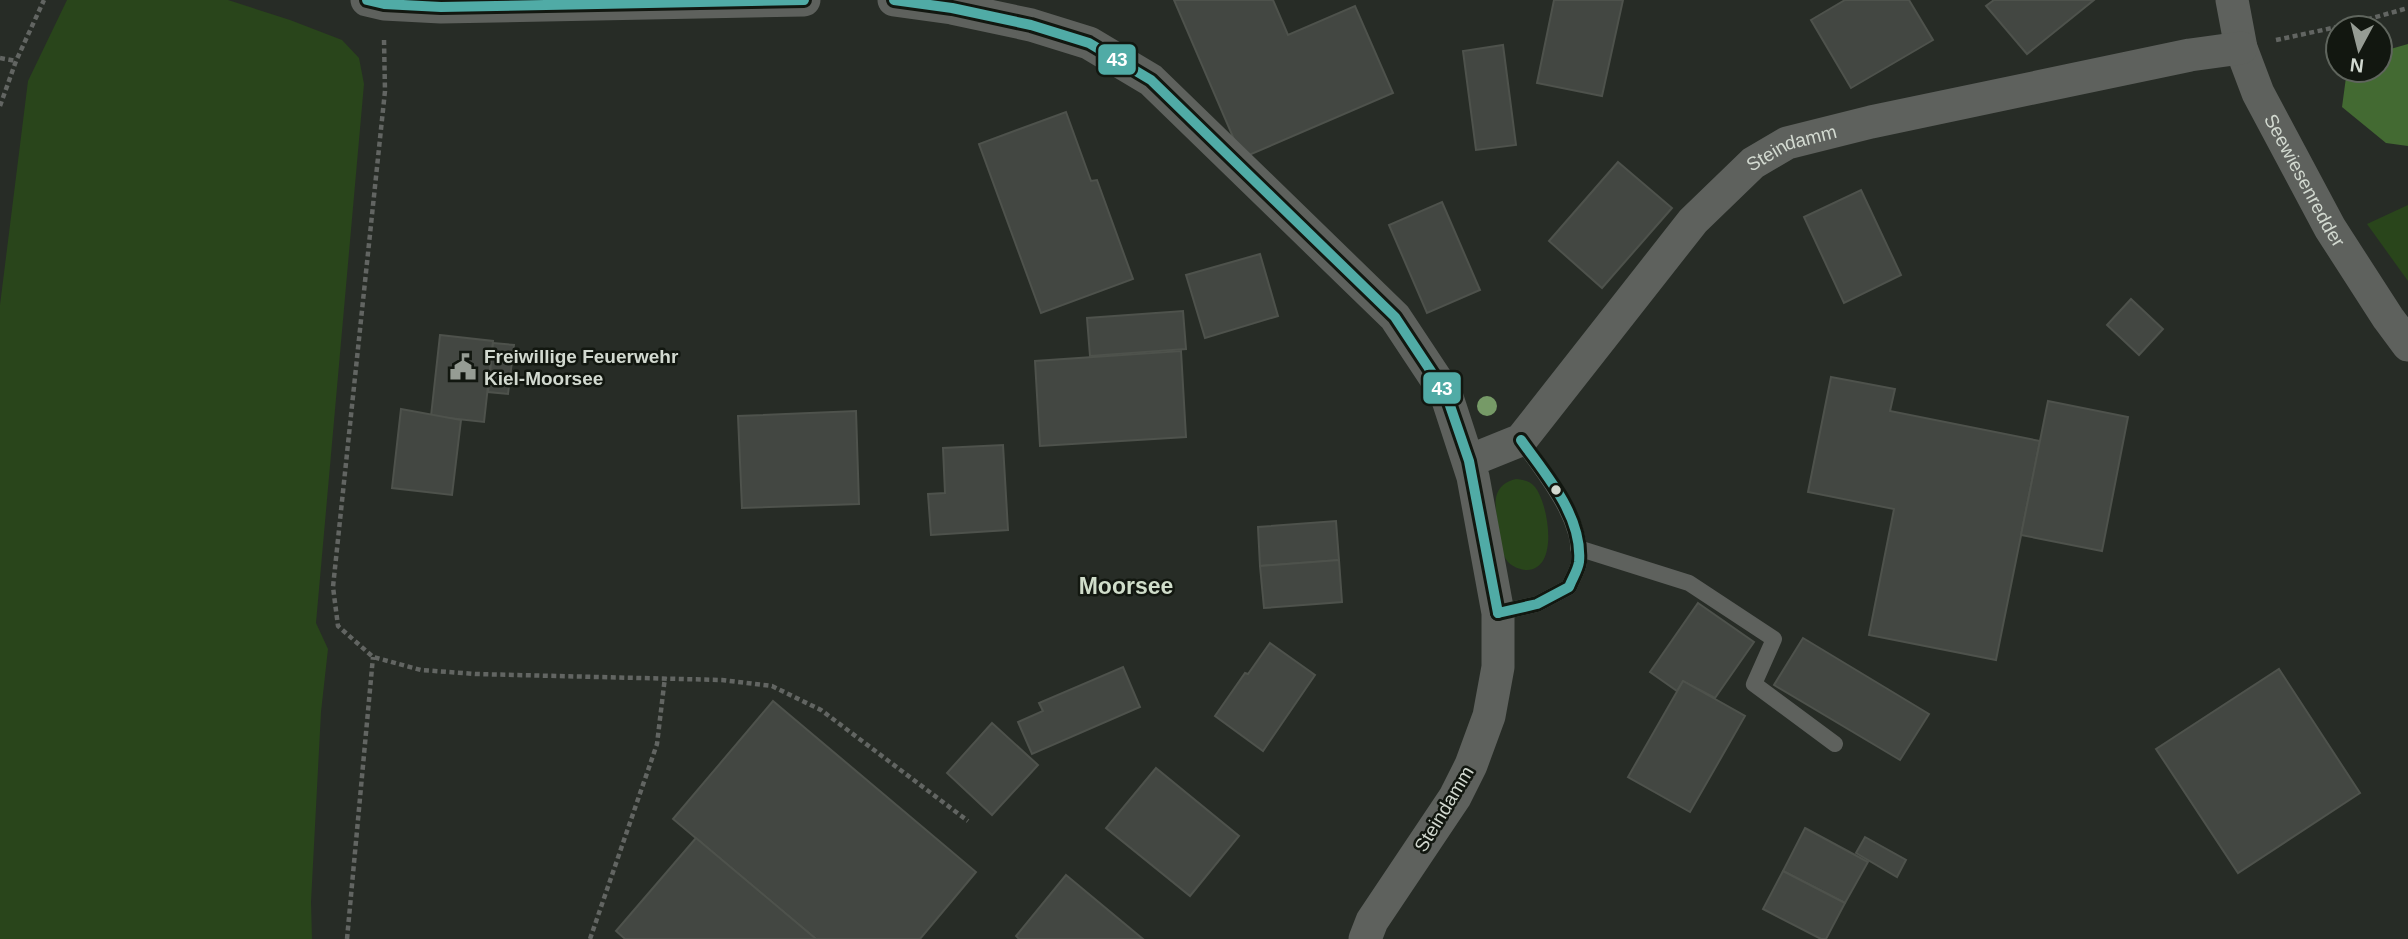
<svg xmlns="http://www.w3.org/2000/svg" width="2408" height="939" font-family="Arial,sans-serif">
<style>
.green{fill:#29451b}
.water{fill:#436a32}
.building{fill:#434742;stroke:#4e524c;stroke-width:2}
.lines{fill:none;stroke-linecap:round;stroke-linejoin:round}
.path{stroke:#626562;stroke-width:4.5;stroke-dasharray:5 3.5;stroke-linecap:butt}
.service{stroke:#5e615d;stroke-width:16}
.minor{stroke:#5e615d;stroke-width:33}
.bus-1-casing{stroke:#121710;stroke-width:16}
.bus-1{stroke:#50aba6;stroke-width:10}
.tree{fill:#769a67}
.bus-dot{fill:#d2d9d0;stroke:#121710;stroke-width:2.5}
.labels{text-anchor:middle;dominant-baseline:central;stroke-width:5;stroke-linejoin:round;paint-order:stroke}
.street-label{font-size:19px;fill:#d2d9d0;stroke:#121710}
.poi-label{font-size:19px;font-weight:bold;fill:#d2d9d0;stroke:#121710;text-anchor:start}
.quarter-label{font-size:23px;font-weight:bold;fill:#d0ddca;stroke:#121710}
.line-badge{stroke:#121710;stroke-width:2.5}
.badge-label{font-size:19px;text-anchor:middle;font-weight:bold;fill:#fff}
</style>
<rect width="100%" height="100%" fill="#272c26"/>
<g class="green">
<path d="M67 0H228L290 20 342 40 359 58 364 84 316 623 328 649 321 712 311 902 312 939H0V305L28 81Z"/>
<path d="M2408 205V281L2367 224Z"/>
<path d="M1516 479C1524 480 1530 481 1535 487 1548 503 1560 569 1527 570 1521 570 1513 567 1508 562 1501 554 1501 541 1499 531 1496 509 1488 486 1516 479Z"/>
</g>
<path class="water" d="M2408 44V146L2386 143 2342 107 2347 70H2380V52Z"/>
<g class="building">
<path d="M1174 0H1273L1288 35 1355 6 1393 93 1242 158Z"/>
<path d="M1554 0H1623L1602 96 1537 83Z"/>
<path d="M1845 0H1909L1933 40 1851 88 1811 20Z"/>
<path d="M1994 0H2094L2027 54 1986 6Z"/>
<path d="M1503 45 1516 145 1476 150 1463 51Z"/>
<path d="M1066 112 1091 181 1097 180 1133 279 1041 313 979 144Z"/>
<path d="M1618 162 1672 208 1602 288 1549 241Z"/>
<path d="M1861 190 1901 275 1844 303 1804 217Z"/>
<path d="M1442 202 1480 290 1427 313 1389 225Z"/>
<path d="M1260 254 1278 316 1205 338 1186 275Z"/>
<path d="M2131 299 2163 329 2139 355 2107 325Z"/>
<path d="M1183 311 1186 349 1090 356 1087 318Z"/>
<path d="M440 335 493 341 484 422 431 416Z"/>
<path d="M493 343 514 345 508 394 488 392Z"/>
<path d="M1181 351 1186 437 1040 446 1035 361Z"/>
<path d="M1831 377 1895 389 1890 411 2040 441 1996 660 1869 635 1894 509 1808 492Z"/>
<path d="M2048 401 2128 417 2102 551 2021 535Z"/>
<path d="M401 409 461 420 452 495 392 488Z"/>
<path d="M856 411 859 504 742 508 738 416Z"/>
<path d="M1003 445 1008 530 931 535 928 494 945 493 943 448Z"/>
<path d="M1336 521 1339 560 1260 566 1258 527Z"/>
<path d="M1339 560 1342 602 1264 608 1260 566Z"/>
<path d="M1698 603 1754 642 1715 698 1683 681 1677 691 1650 672Z"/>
<path d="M1803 638 1929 714 1900 760 1774 685Z"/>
<path d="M1270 643 1315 675 1263 751 1215 716 1245 673 1248 674Z"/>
<path d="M1123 667 1140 707 1032 754 1018 722 1043 711 1039 703Z"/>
<path d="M2279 669 2360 793 2238 873 2156 749Z"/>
<path d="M1683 681 1745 716 1690 812 1628 777Z"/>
<path d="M773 701 976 872 920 939H816L673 819Z"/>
<path d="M992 723 1038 765 992 815 947 773Z"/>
<path d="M1156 768 1239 836 1190 896 1106 828Z"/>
<path d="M1805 828 1868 862 1845 903 1783 871Z"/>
<path d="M1865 837 1906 860 1897 877 1856 853Z"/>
<path d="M696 838 816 939H625L616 931Z"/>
<path d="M1783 871 1845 903 1826 939H1821L1763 909Z"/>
<path d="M1066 875 1143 939H1019L1016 936Z"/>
</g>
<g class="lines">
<g class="path">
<path d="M384 40 385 91 333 587 338 626 373 657 421 670 475 674 722 680 772 686 821 710 968 821"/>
<path d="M2276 40 2351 24 2408 8"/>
<path d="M0 58 16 61"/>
<path d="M0 106 16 61 44 0"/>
<path d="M347 939 373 657"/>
<path d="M590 939 657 744 665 677"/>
</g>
<g class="service">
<path d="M1578 548 1689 583 1774 639 1754 684 1835 744"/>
<path d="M1498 613 1537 604 1569 587C1572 579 1578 570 1579 562 1583 518 1544 474 1521 440"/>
</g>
<g class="minor">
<path d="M367 0 384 4 441 7 804 0"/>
<path d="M894 0 952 8 1031 25 1089 43 1151 80 1395 317 1446 394 1473 477 1498 613V667L1489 716 1471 765 1455 797 1372 921 1365 939"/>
<path id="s1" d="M2232 0 2241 48 2258 93 2330 228 2388 318 2408 345"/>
<path id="s2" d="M1469 461 1521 440 1693 221 1753 163 1787 143 1871 122 2190 55 2241 48"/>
</g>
<g class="bus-1-casing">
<g id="bus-1">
<path d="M367 0 384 4 441 7 804 0"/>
<path d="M894 0 952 8 1031 25 1089 43 1151 80 1395 317 1446 394 1469 461 1498 613"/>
<path d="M1498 613 1537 604 1569 587C1572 579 1578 570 1579 562 1583 516 1545 474 1521 440"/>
</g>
</g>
<use href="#bus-1" class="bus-1"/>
</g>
<circle class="tree" cx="1487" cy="406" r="10"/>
<defs>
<g id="civic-bare" transform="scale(2.1)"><path d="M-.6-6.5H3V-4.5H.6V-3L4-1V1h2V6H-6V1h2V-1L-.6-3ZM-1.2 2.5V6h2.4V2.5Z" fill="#969c94" stroke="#121710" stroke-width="2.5" paint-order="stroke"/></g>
</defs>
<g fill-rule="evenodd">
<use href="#civic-bare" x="463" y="367"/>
</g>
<circle class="bus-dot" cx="1556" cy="490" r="6"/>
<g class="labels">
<g class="street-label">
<text stroke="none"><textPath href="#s2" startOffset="460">Steindamm</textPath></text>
<text stroke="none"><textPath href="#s1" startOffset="196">Seewiesenredder</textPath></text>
<text transform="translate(1444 809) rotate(-59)">Steindamm</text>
</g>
<g class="poi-label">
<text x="484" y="356">Freiwillige Feuerwehr<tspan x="484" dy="22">Kiel-Moorsee</tspan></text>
</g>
<g class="quarter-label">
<text x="1126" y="586">Moorsee</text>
</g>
</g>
<g class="line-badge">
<rect x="1097" y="43" width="40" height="33" rx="7" fill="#50aba6"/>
<rect x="1422" y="371" width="40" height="34" rx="7" fill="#50aba6"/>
</g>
<g class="badge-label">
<text x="1117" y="66">43</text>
<text x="1442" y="395">43</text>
</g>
<g transform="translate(2359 49) rotate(187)"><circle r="33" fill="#121710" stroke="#5f655d" stroke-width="2"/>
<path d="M0-5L12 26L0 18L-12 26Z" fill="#969c94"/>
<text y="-10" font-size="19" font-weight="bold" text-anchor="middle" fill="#d2d9d0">N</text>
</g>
</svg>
